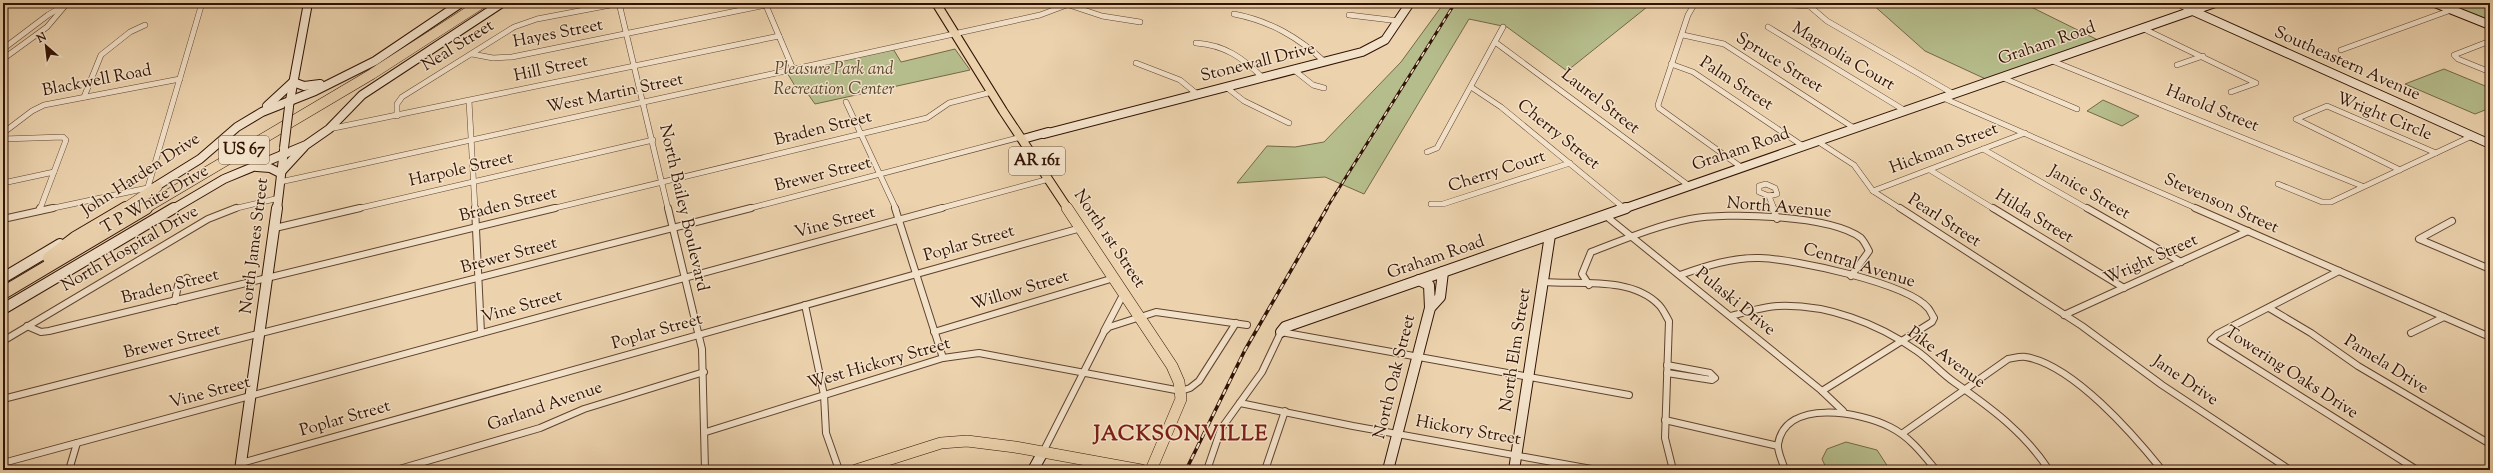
<svg xmlns="http://www.w3.org/2000/svg" width="2493" height="473" font-family="'Sorts Mill Goudy',serif">
<style>
.green{fill:#b6bd8c;stroke:#746848}
.lines{fill:none;stroke-linecap:round;stroke-linejoin:round}
.street-far1-casing{stroke:#60422e;stroke-width:6}
.street-casing{stroke:#60422e;stroke-width:8}
.secondary-far1-casing{stroke:#311203;stroke-width:10}
.secondary-casing{stroke:#311203;stroke-width:12}
.primary-far1-casing{stroke:#311203;stroke-width:10}
.primary-casing{stroke:#311203;stroke-width:12}
.highway-far1-casing{stroke:#311203;stroke-width:11}
.highway-casing{stroke:#311203;stroke-width:14}
.street-far1{stroke:#f3e2ca;stroke-width:5}
.street{stroke:#f3e2ca;stroke-width:6}
.secondary-far1{stroke:#f3e2ca;stroke-width:8}
.secondary{stroke:#f3e2ca;stroke-width:10}
.primary-far1{stroke:#ecd3ae;stroke-width:8}
.primary{stroke:#ecd3ae;stroke-width:11}
.highway-far1{stroke:#ecd3ae;stroke-width:10}
.highway{stroke:#ecd3ae;stroke-width:12}
.rail-far1-casing{stroke:#311203;stroke-width:3}
.rail-casing{stroke:#311203;stroke-width:3.5}
.rail-far1{stroke:#f3e2ca;stroke-width:1.5;stroke-dasharray:5;stroke-linecap:butt}
.rail{stroke:#f3e2ca;stroke-width:2;stroke-dasharray:6;stroke-linecap:butt}
.secondary-bridge-casing{stroke:#311203;stroke-width:10;stroke-linecap:butt}
.secondary-bridge{stroke:#f3e2ca;stroke-width:8}
.labels{text-anchor:middle;dominant-baseline:central;stroke-width:3;stroke-linejoin:round;paint-order:stroke}
.shield{fill:#f3e2ca;stroke:#6b503f;stroke-width:1}
.shield-label{font-size:16px;font-weight:bold;fill:#311203}
.street-label{font-size:17px;fill:#311203;stroke:#f3e2ca}
.park-label{font-size:17px;font-style:italic;fill:#59452c;stroke:#f3e2ca}
.district-label{font-size:21px;font-weight:bold;letter-spacing:1px;fill:#7a1f14;stroke:#f3e2ca}
</style>
<rect width="100%" height="100%" fill="#ecd3ae"/>
<filter id="stains"><feTurbulence type="fractalNoise" baseFrequency=".005" numOctaves="4"/><feColorMatrix values="0 0 0 0 .2 0 0 0 0 .09 0 0 0 0 .02 0 0 0 .5 -.17"/></filter>
<radialGradient id="worn" r=".72"><stop offset=".6" stop-color="#630" stop-opacity="0"/><stop offset="1" stop-color="#630" stop-opacity=".3"/></radialGradient>
<g class="green">
<path d="M1444 3H1652L1567 71 1507 27 1469 19 1364 194 1325 177 1237 183 1267 146 1295 147 1324 142 1401 62Z"/>
<path d="M1871 3H2023L2102 42 1990 81 1925 51Z"/>
<path d="M2435 3H2490V25Z"/>
<path d="M892 47 901 62 955 49 970 70 815 104 803 87 795 86 786 71Z"/>
<path d="M2444 69 2490 88V108L2475 114 2405 84Z"/>
<path d="M2103 100 2139 116 2122 126 2087 111Z"/>
<path d="M1846 442 1877 450 1890 470H1827L1822 459 1827 449Z"/>
</g>
<g class="lines">
<g class="street-far1-casing">
<g id="street-far1">
<path d="M619 3 668 209"/>
<path d="M765 3 793 69"/>
<path d="M1695 3 1688 15 1658 105 1659 108 1741 167"/>
<path d="M1754 3 1809 6"/>
<path d="M1806 3 1827 21 1952 93"/>
<path d="M2175 3 2193 11"/>
<path d="M3 4 11 3"/>
<path d="M1069 5 1102 16 1140 22"/>
<path d="M1234 14C1270 21 1298 37 1325 62"/>
<path d="M1349 15 1399 21"/>
<path d="M1768 27 1904 110"/>
<path d="M2142 28 2256 83 2231 92"/>
<path d="M1683 35 1724 44 1854 128"/>
<path d="M2490 41 2454 55 2458 59 2490 72"/>
<path d="M1495 42 1688 185"/>
<path d="M1196 43C1225 45 1243 58 1263 78"/>
<path d="M3 49 48 15 68 3"/>
<path d="M2341 50 2451 10"/>
<path d="M472 54 493 58 512 57 766 5"/>
<path d="M3 59 47 27 64 7"/>
<path d="M2050 60 2362 186"/>
<path d="M1136 63 1180 80 1197 94"/>
<path d="M1671 64 1693 72 1803 146"/>
<path d="M2177 65 2203 56"/>
<path d="M1294 70 1313 85 1324 88"/>
<path d="M2001 77 2077 109"/>
<path d="M1226 87 1244 101 1289 123"/>
<path d="M1471 87 1501 107 1625 209"/>
<path d="M84 97 101 55 130 32 145 25"/>
<path d="M1941 97 2198 209"/>
<path d="M469 101 475 209"/>
<path d="M846 102 896 209"/>
<path d="M397 116V104L402 97 514 27 537 19 621 3"/>
<path d="M329 129 779 36"/>
<path d="M3 133 32 111 44 105 180 79"/>
<path d="M3 139 63 137 66 140 40 209"/>
<path d="M1817 141 1854 165 1873 191 1901 209"/>
<path d="M1983 149 2088 209"/>
<path d="M1427 152 1437 148 1503 27"/>
<path d="M1930 170 1994 209"/>
<path d="M2400 170 2296 119 2327 106 2436 153"/>
<path d="M280 182 1040 15 1072 3"/>
<path d="M3 183 54 172"/>
<path d="M1766 184 1775 188 1777 194 1769 196 1759 192V186Z"/>
<path d="M2278 184 2322 202H2331L2472 136"/>
<path d="M148 187 202 3"/>
<path d="M1873 191 2025 133"/>
<path d="M1769 196 1774 209"/>
<path d="M1431 204H1443L1570 163"/>
<path d="M49 209 152 187"/>
<path d="M233 209 279 198"/>
<path d="M356 209 653 140"/>
<path d="M551 209 927 118 949 103 992 92"/>
<path d="M747 209 1021 137"/>
<path d="M938 209 1049 179"/>
</g>
</g>
<g class="street-casing">
<g id="street">
<path d="M475 208 481 333"/>
<path d="M668 208 702 349 705 470"/>
<path d="M895 208 943 358"/>
<path d="M1773 208 1777 219"/>
<path d="M1900 208 2082 326 2162 385 2290 470"/>
<path d="M1993 208 2124 288"/>
<path d="M2087 208 2181 262"/>
<path d="M2195 208 2490 337"/>
<path d="M39 211 40 208"/>
<path d="M1606 216 1822 391 1843 411"/>
<path d="M3 219 53 208"/>
<path d="M2452 221 2419 239 2490 269"/>
<path d="M275 228 360 208"/>
<path d="M2339 271 2217 334 2211 340 2417 470"/>
<path d="M1680 275C1706 266 1733 257 1760 258 1794 259 1907 283 1928 308 1930 310 1932 315 1934 318L1932 322 1822 391"/>
<path d="M1543 282C1579 285 1631 276 1659 305 1663 309 1666 316 1669 321L1665 438 1673 470"/>
<path d="M1589 285 1582 274 1591 252C1623 240 1655 226 1690 219 1726 212 1831 215 1861 238 1864 241 1867 247 1869 251L1851 276"/>
<path d="M175 301 178 285 187 278"/>
<path d="M805 305 824 395 826 433 839 470"/>
<path d="M2269 308 2311 333 2358 366 2490 444"/>
<path d="M2064 315 2248 231"/>
<path d="M1731 316C1746 312 1762 307 1778 306 1827 304 1877 323 1917 351 1930 360 1941 373 1954 382 1991 408 2024 432 2049 470"/>
<path d="M27 326 41 332 49 331 555 208"/>
<path d="M1104 331 1124 293"/>
<path d="M934 332 1114 278"/>
<path d="M2411 333 2444 317"/>
<path d="M3 341 208 219 236 208"/>
<path d="M1667 365 1710 373 1715 378 1712 380 1667 373"/>
<path d="M3 399 751 208"/>
<path d="M1240 403 1353 426 1597 470"/>
<path d="M1665 420 1778 446"/>
<path d="M706 432 943 358 979 353 1181 391 1190 388 1199 381 1236 323"/>
<path d="M1903 433 2008 359C2014 358 2021 356 2026 357 2073 365 2133 434 2162 470"/>
<path d="M1043 452 1104 332 1109 327 1156 312 1247 325"/>
<path d="M3 463 942 208"/>
<path d="M241 463 1081 228"/>
<path d="M69 470 77 443"/>
<path d="M396 470 540 428 584 409 704 372"/>
<path d="M1207 470 1221 429 1262 372 1281 332 1629 395"/>
<path d="M1265 470 1285 411"/>
<path d="M1785 470C1783 463 1777 451 1778 444 1786 398 1861 412 1890 427 1910 437 1922 453 1936 470"/>
</g>
</g>
<g class="secondary-far1-casing">
<g id="secondary-far1">
<path d="M2435 3 2490 25"/>
<path d="M2193 11 2490 144"/>
<path d="M293 82 304 86 320 84"/>
<path d="M267 106 293 82"/>
<path d="M289 106 308 3"/>
<path d="M1044 134 1362 52 1385 40 1410 3"/>
<path d="M1023 139 1048 132"/>
<path d="M257 167 270 168 280 173"/>
<path d="M280 173 304 147"/>
<path d="M150 190 200 159 237 127 262 112 315 91 375 61 461 3"/>
<path d="M173 209 224 179 306 145 329 129 362 95 502 3"/>
<path d="M277 209 284 150"/>
<path d="M1623 209 2215 3"/>
</g>
</g>
<g class="secondary-casing">
<g id="secondary">
<path d="M3 278 60 244"/>
<path d="M1419 280 1429 285 1430 308"/>
<path d="M3 309 174 208"/>
<path d="M1281 332 1285 327 1626 208"/>
<path d="M240 470 277 208"/>
<path d="M1033 470 1043 452"/>
<path d="M1388 470 1430 308 1440 297 1443 272"/>
<path d="M1514 470 1550 235"/>
</g>
</g>
<g class="primary-far1-casing">
<path id="primary-far1" d="M936 3 1003 111 1068 209"/>
</g>
<g class="primary-casing">
<g id="primary">
<path d="M1067 208 1172 366 1179 382 1181 399 1151 470"/>
<path d="M856 470 941 443 967 441 1015 447 1141 470"/>
</g>
</g>
<g class="highway-far1-casing">
<g id="highway-far1">
<path d="M124 209 157 187"/>
<path d="M144 209 372 74 482 3"/>
</g>
</g>
<g class="highway-casing">
<g id="highway">
<path d="M49 258 75 238 126 208"/>
<path d="M3 293 146 208"/>
</g>
</g>
<use href="#street-far1" class="street-far1"/>
<use href="#street" class="street"/>
<use href="#secondary-far1" class="secondary-far1"/>
<use href="#secondary" class="secondary"/>
<use href="#primary-far1" class="primary-far1"/>
<use href="#primary" class="primary"/>
<use href="#highway-far1" class="highway-far1"/>
<use href="#highway" class="highway"/>
<g class="rail-far1-casing">
<path id="rail-far1" d="M1326 209 1455 3"/>
</g>
<g class="rail-casing">
<path id="rail" d="M1186 470 1245 350 1327 208"/>
</g>
<use href="#rail-far1" class="rail-far1"/>
<use href="#rail" class="rail"/>
<g class="secondary-bridge-casing">
<path id="secondary-bridge" d="M284 148 289 107"/>
</g>
<use href="#secondary-bridge" class="secondary-bridge"/>
</g>
<g class="labels">
<g class="shield">
<rect x="219" y="136" width="50" height="28" rx="3"/>
<rect x="1009" y="147" width="56" height="28" rx="3"/>
</g>
<g class="shield-label">
<text x="244" y="150">US 67</text>
<text x="1037" y="161">AR 161</text>
</g>
<g class="street-label">
<text transform="translate(558 34) rotate(-11)">Hayes Street</text>
<text transform="translate(2047 44) rotate(-19)">Graham Road</text>
<text transform="translate(458 46) rotate(-32)">Neal Street</text>
<text transform="translate(1843 57) rotate(31)">Magnolia Court</text>
<text transform="translate(1258 63) rotate(-14)">Stonewall Drive</text>
<text transform="translate(1779 63) rotate(32)">Spruce Street</text>
<text transform="translate(2347 64) rotate(24)">Southeastern Avenue</text>
<text transform="translate(551 69) rotate(-12)">Hill Street</text>
<text transform="translate(97 81) rotate(-11)">Blackwell Road</text>
<text transform="translate(1736 84) rotate(33)">Palm Street</text>
<text transform="translate(615 94) rotate(-12)">West Martin Street</text>
<text transform="translate(1600 102) rotate(38)">Laurel Street</text>
<text transform="translate(2212 109) rotate(22)">Harold Street</text>
<text transform="translate(2384 117) rotate(22)">Wright Circle</text>
<text transform="translate(823 129) rotate(-14)">Braden Street</text>
<text transform="translate(1558 135) rotate(39)">Cherry Street</text>
<text transform="translate(1944 149) rotate(-21)">Hickman Street</text>
<text transform="translate(1741 150) rotate(-19)">Graham Road</text>
<text transform="translate(461 170) rotate(-13)">Harpole Street</text>
<text transform="translate(1497 172) rotate(-18)">Cherry Court</text>
<text transform="translate(141 175) rotate(-33)">John Harden Drive</text>
<text transform="translate(823 175) rotate(-14)">Brewer Street</text>
<text transform="translate(2089 193) rotate(30)">Janice Street</text>
<text transform="translate(155 200) rotate(-30)">T P White Drive</text>
<text transform="translate(2221 204) rotate(24)">Stevenson Street</text>
<text transform="translate(508 205) rotate(-14)">Braden Street</text>
<text transform="translate(683 208) rotate(77)">North Bailey Boulevard</text>
<text transform="translate(1779 208) rotate(5)">North Avenue</text>
<text transform="translate(2034 217) rotate(31)">Hilda Street</text>
<text transform="translate(1944 221) rotate(33)">Pearl Street</text>
<text transform="translate(835 223) rotate(-15)">Vine Street</text>
<text transform="translate(1109 239) rotate(56)">North 1st Street</text>
<text transform="translate(969 244) rotate(-16)">Poplar Street</text>
<text transform="translate(255 246) rotate(-83)">North James Street</text>
<text transform="translate(130 249) rotate(-30)">North Hospital Drive</text>
<text transform="translate(509 256) rotate(-15)">Brewer Street</text>
<text transform="translate(1436 258) rotate(-19)">Graham Road</text>
<text transform="translate(2151 260) rotate(-24)">Wright Street</text>
<text transform="translate(1859 266) rotate(17)">Central Avenue</text>
<text transform="translate(170 287) rotate(-14)">Braden Street</text>
<text transform="translate(1020 291) rotate(-17)">Willow Street</text>
<text transform="translate(1735 302) rotate(39)">Pulaski Drive</text>
<text transform="translate(522 307) rotate(-16)">Vine Street</text>
<text transform="translate(657 332) rotate(-16)">Poplar Street</text>
<text transform="translate(172 342) rotate(-14)">Brewer Street</text>
<text transform="translate(1516 350) rotate(-81)">North Elm Street</text>
<text transform="translate(1946 358) rotate(36)">Pike Avenue</text>
<text transform="translate(879 364) rotate(-16)">West Hickory Street</text>
<text transform="translate(2386 365) rotate(32)">Pamela Drive</text>
<text transform="translate(2291 373) rotate(33)">Towering Oaks Drive</text>
<text transform="translate(1395 377) rotate(-76)">North Oak Street</text>
<text transform="translate(2185 381) rotate(34)">Jane Drive</text>
<text transform="translate(210 393) rotate(-15)">Vine Street</text>
<text transform="translate(545 407) rotate(-19)">Garland Avenue</text>
<text transform="translate(345 419) rotate(-16)">Poplar Street</text>
<text transform="translate(1468 431) rotate(10)">Hickory Street</text>
</g>
<g class="park-label">
<text x="834" y="70">Pleasure Park and<tspan x="834" dy="20">Recreation Center</tspan></text>
</g>
<g class="district-label">
<text x="1181" y="435">JACKSONVILLE</text>
</g>
</g>
<rect width="2493" height="473" fill="none" stroke="#ecd3ae" stroke-width="16"/>
<rect x="4" y="4" width="2485" height="465" fill="none" stroke="#311203" stroke-width="2"/>
<rect x="8" y="8" width="2477" height="457" fill="none" stroke="#311203"/>
<g transform="translate(46 46) rotate(332)" stroke="#f3e2ca" stroke-width="3" paint-order="stroke">
<path d="M0-3L7 15L0 10L-7 15Z" fill="#311203"/>
<text y="-6" font-size="11" font-weight="bold" text-anchor="middle" fill="#311203">N</text>
</g>
<rect width="100%" height="100%" filter="url(#stains)"/>
<rect width="100%" height="100%" fill="url(#worn)"/>
</svg>
